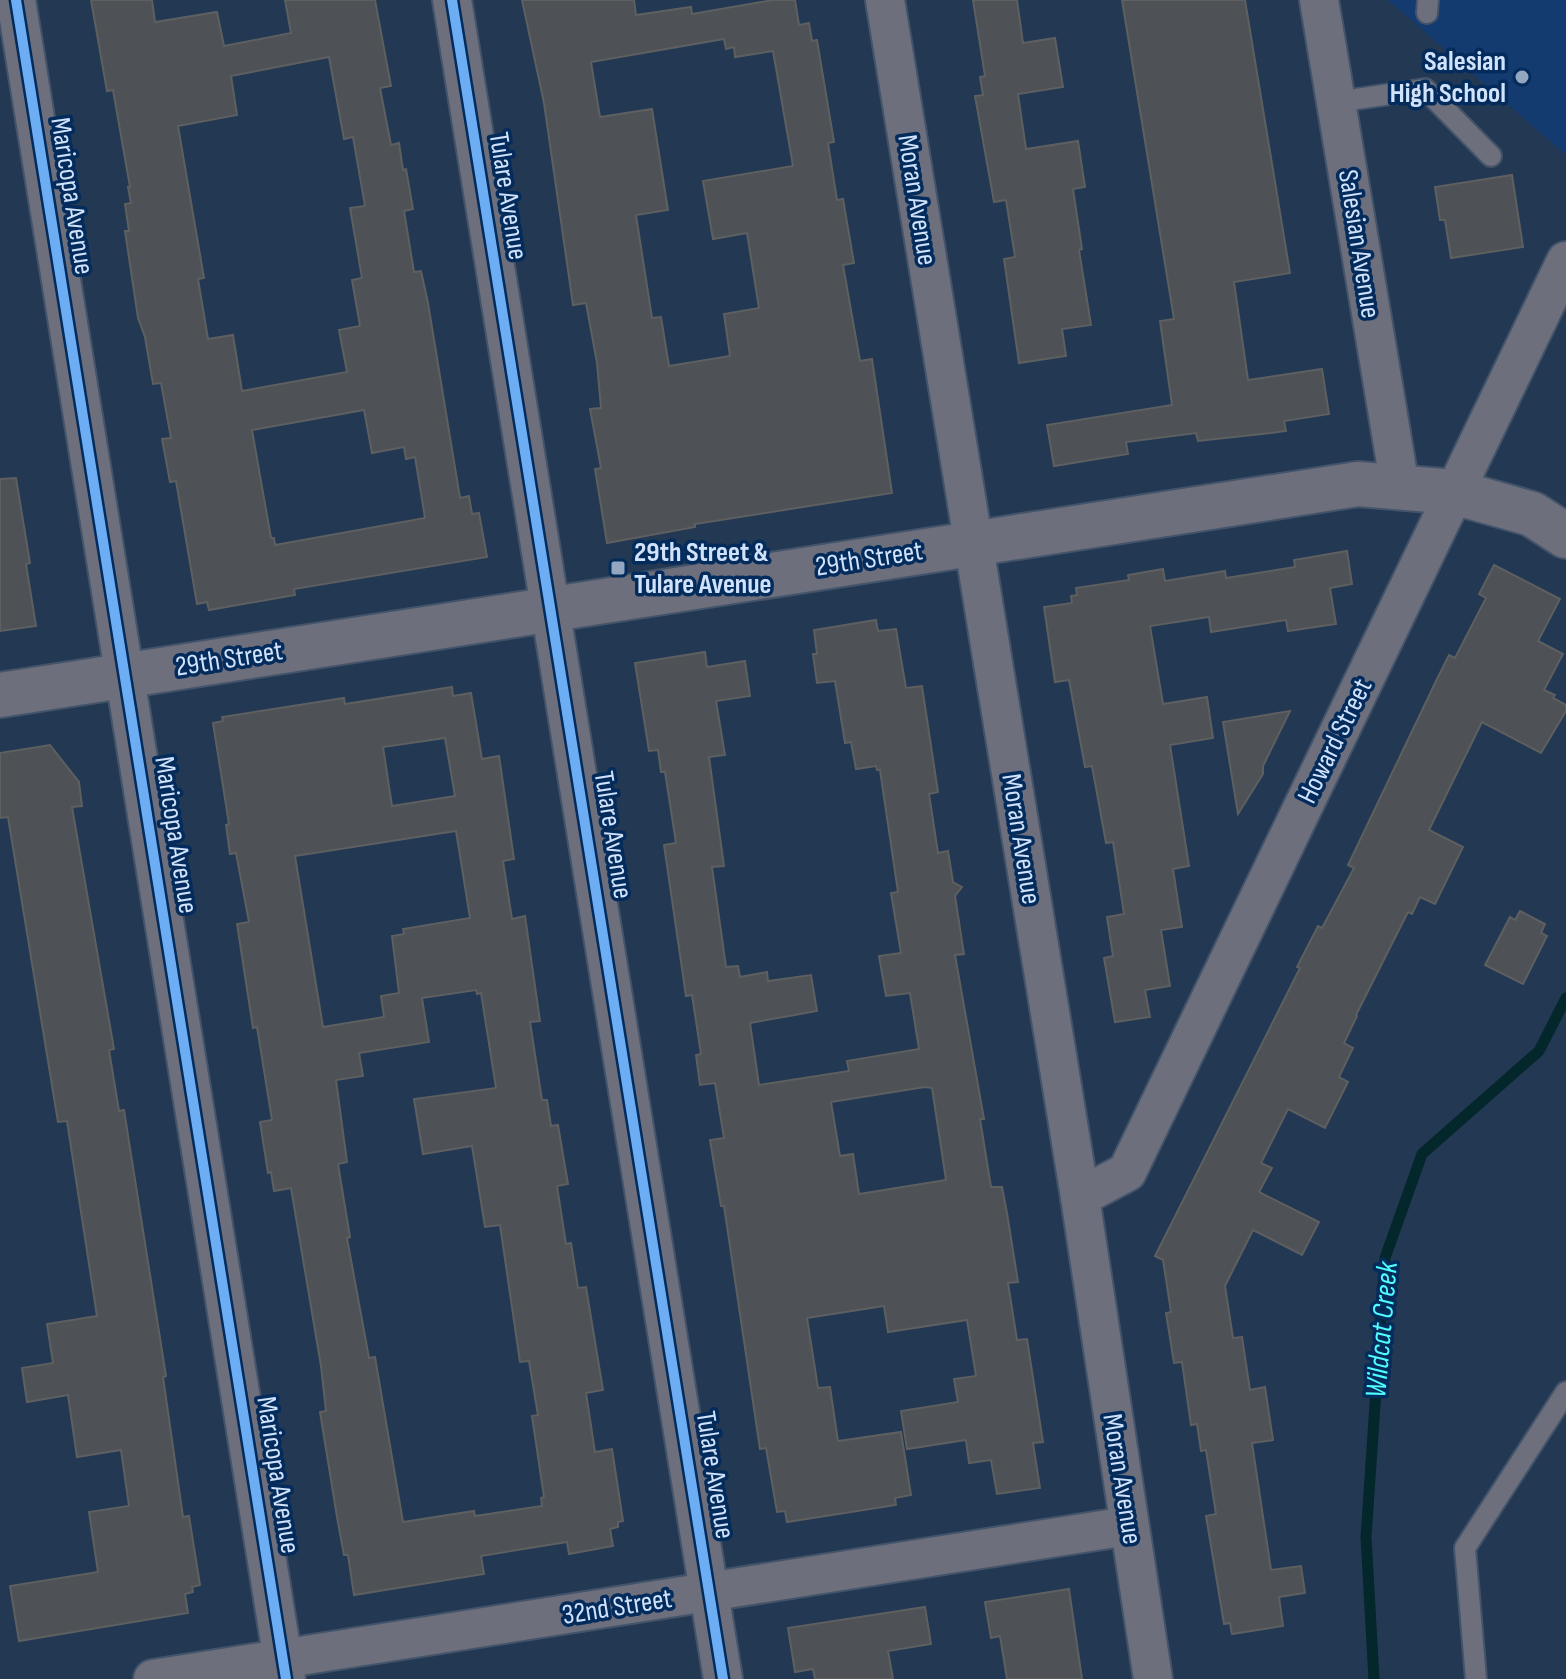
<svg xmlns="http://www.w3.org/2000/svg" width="1566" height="1679" font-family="'Sofia Sans Condensed',sans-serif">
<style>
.built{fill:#133b70}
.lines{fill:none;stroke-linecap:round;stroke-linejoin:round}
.stream{stroke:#03272a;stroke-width:11}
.building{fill:#4e5256;stroke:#5d5f60;stroke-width:2;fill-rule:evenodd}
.service-casing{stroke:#43546a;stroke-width:24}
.minor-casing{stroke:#43546a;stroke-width:42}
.tertiary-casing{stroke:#43546a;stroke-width:48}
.service{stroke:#6e6f7d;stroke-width:20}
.minor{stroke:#6e6f7d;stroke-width:38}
.tertiary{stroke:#6e6f7d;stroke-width:44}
.cycleway-casing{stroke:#032b5b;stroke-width:15}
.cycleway{stroke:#6dadf4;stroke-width:10}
.poi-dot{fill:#94a7c1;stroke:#032b5b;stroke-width:3}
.labels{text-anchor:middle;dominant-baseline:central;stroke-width:7;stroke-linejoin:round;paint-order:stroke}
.poi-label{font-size:28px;font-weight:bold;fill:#d1e3fc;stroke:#032b5b;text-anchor:end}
.street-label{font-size:28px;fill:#d1e3fc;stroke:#032b5b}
.water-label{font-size:30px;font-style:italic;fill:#50fcfe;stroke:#032b5b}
</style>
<rect width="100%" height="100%" fill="#233853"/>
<path class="built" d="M1388 0H1566V155Z"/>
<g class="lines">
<path class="stream" d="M1374 1679 1366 1537 1385 1258 1422 1154 1539 1051 1566 998"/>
</g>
<g class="building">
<path d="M91 0H152L155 22 217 12 224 46 291 33 285 0H375L391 86 380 88 391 145 399 143 403 170 406 169 413 209 404 211 414 272 421 271 428 303 460 498 469 496 472 514 479 513 487 557 294 589 295 595 209 610 207 602 197 604 176 481 170 482 162 439 171 438 161 383 153 384 145 337 138 318 125 231H129L125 204 131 203 128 187H130L113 90 107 91ZM329 57 344 139 353 137 365 206 350 208 362 278 352 280 360 326 339 330 347 372 242 391 233 335 208 339 198 279 204 278 178 126 237 115 231 76ZM364 410 372 453 404 447 406 459 415 457 425 518 275 545 274 538H271L252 430Z"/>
<path d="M522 0H634L636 15 691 7 692 14 773 0H795L799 25 809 23 812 41 817 40 834 142 828 143 837 200 843 199 854 263 843 265 860 361 872 359 892 493 695 524V527L607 543 595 469 601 468 590 409 601 408 597 363 586 303 573 305 544 103ZM724 39 726 49 734 47 735 57 773 51 793 166 703 181 713 239 747 233 759 308 724 314 730 356 669 366 661 317 652 318 636 215 668 210 652 109 600 117 591 62Z"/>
<path d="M973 0H1017L1023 43 1055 38 1063 87 1018 94 1026 149 1078 141 1085 187 1073 189 1082 249 1079 250 1091 325 1062 329 1066 356 1019 363 1004 259 1015 257 1006 200 994 202 975 96 983 95 980 77 985 76Z"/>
<path d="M1122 0H1245L1290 273 1234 282 1248 380 1322 369 1329 414 1284 421 1286 431 1271 433 1198 441 1196 433 1126 442 1128 454 1054 466 1047 425 1172 405 1160 321 1174 319Z"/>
<path d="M1512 175 1523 247 1451 258 1445 220H1440L1435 187Z"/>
<path d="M16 478 30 563 26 564 36 626 0 631V479Z"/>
<path d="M1347 551 1352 584 1330 588 1336 624 1288 631 1286 620 1211 632 1209 617 1150 626 1163 704 1207 697 1213 738 1170 745 1189 866 1173 869 1182 927 1161 930 1170 986 1145 990 1150 1017 1115 1022 1104 958 1113 956 1107 917 1124 914 1113 842 1106 843 1092 766 1085 767 1069 680 1055 682 1044 607 1072 603 1071 596 1077 595 1076 588 1129 580 1128 575 1163 569 1165 581 1225 571 1226 578 1295 567 1294 560Z"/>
<path d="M1494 565 1560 599 1538 641 1563 654 1544 690 1555 695 1553 698 1566 705V711L1541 753 1482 722 1429 830 1463 847 1435 904 1420 897 1412 914 1408 912 1356 1015 1357 1016 1344 1043 1353 1048 1339 1077 1348 1082 1325 1128 1288 1109 1261 1163 1272 1168 1259 1192 1319 1222 1302 1255 1253 1230 1225 1286 1233 1338 1242 1337 1250 1390 1265 1387 1273 1440 1252 1443 1271 1570 1301 1566 1305 1593 1279 1597 1283 1626 1232 1634 1230 1623 1224 1624 1206 1516 1216 1514 1206 1450 1201 1451 1197 1424 1191 1425 1182 1362 1174 1363 1166 1313 1171 1312 1163 1260 1155 1256 1300 968 1297 967 1318 926 1322 928 1354 868 1348 865 1437 679 1449 655 1455 658 1486 598 1479 594Z"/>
<path d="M876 620 878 631 896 629 906 688 922 686 938 792 929 794 938 853 948 851 953 882 962 887 955 896 964 954 955 955 984 1119H980L991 1187H1002L1007 1213 1018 1282 1008 1283 1017 1340 1027 1339 1043 1442 1033 1443 1040 1488 997 1494 991 1460 969 1463 966 1440 907 1449 901 1411 958 1402 954 1379 976 1376 967 1320 888 1332 884 1306 807 1318 818 1388 830 1387 838 1441 901 1432 911 1495 895 1498 896 1505 787 1522 785 1511 777 1512 766 1448 760 1449 724 1206H721L710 1140 724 1138 715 1083 700 1085 696 1055 701 1054 692 995 686 996 664 845 676 843 665 772H661L658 750 649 751 635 663 705 652 707 667 745 661 750 696 716 701 725 755 709 757 724 866 712 867 726 967 738 966 740 977 767 972 768 981 811 975 817 1011 750 1023 759 1085 849 1071 847 1061 919 1049 910 993 886 996 879 956 901 953 891 893 898 892 880 770H877L876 766 856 769 851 742 845 743 835 681 817 683 813 654H817L814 630ZM925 1087 932 1088 946 1180 859 1194 853 1154 840 1156 831 1102Z"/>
<path d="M452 687 453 696 471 693 482 759 499 756 514 859 503 861 512 919 525 916 540 1021 530 1022 542 1100H547L551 1126 558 1125 568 1184 557 1186 566 1244 571 1243 578 1288 586 1287 603 1390 586 1393 595 1452 612 1449 623 1521 618 1522V1527L610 1529 613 1546 569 1554 567 1542 481 1556 484 1574 354 1595 348 1555H344L337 1517 320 1412 326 1411 321 1366 291 1188 274 1191 271 1172 268 1173 260 1122 272 1120 257 1027 253 1028 237 924 249 922 236 853 230 854 226 825 229 824 213 723 223 721 222 717 344 698 345 704ZM445 738 455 796 392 806 383 747ZM456 831 470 918 403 929 404 934 392 936 399 993 381 996 384 1017 323 1027 295 856ZM476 990 477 994 481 993 496 1088 414 1099 423 1154 472 1146 485 1227 500 1225 520 1362 529 1361 538 1415 532 1416 544 1497 541 1498 542 1506 475 1516 474 1511 403 1522 375 1357 369 1358 347 1238 350 1237 338 1164 347 1162 336 1080 363 1076 359 1053 429 1042 422 998Z"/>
<path d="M1290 711 1263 766V774L1238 814 1223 722Z"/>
<path d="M50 745 79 782 82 806 72 807 114 1049 109 1050 119 1111 124 1110 166 1376 163 1377 183 1517 189 1516 200 1585 192 1587 193 1592 185 1594 188 1613 19 1641 10 1586 98 1572 89 1512 129 1506 121 1450 77 1457 68 1395 27 1402 22 1368 53 1363 47 1324 97 1316 67 1121 58 1122 8 817 0 818V753Z"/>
<path d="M1520 911 1545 924 1541 933 1547 936 1523 984 1485 965 1510 917 1515 920Z"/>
<path d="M1069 1589 1082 1679H1007L1000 1636 991 1638 985 1602Z"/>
<path d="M925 1607 931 1644 888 1651 893 1679H815L813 1669 795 1672 788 1628Z"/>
</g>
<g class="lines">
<g class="service-casing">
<g id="service">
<path d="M1427 13 1428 0"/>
<path d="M1336 102 1425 89 1491 156"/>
<path d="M1476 1679 1465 1548 1566 1392"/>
</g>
</g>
<g class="minor-casing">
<g id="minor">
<path d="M16 0 286 1679"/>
<path d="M452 0 723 1679"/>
<path d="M885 0 1080 1197 1153 1679"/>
<path d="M1319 0 1400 487"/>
<path d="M1080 1197 1127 1172 1566 261"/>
<path d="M153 1679 1128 1526"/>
</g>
</g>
<g class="tertiary-casing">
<path id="tertiary" d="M0 695 1358 484 1454 492 1532 514 1566 536"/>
</g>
<use href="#service" class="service"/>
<use href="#minor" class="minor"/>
<use href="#tertiary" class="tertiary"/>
<g class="cycleway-casing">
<g id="cycleway">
<path d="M16 0 286 1679"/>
<path d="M452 0 723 1679"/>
</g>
</g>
<use href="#cycleway" class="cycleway"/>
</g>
<g class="poi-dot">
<circle cx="1522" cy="77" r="8"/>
<rect x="610" y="560" width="16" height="16" rx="4"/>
</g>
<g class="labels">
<g class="poi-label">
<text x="1506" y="61">Salesian<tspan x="1506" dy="32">High School</tspan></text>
<text x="634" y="552" text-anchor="start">29th Street &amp;<tspan x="634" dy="32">Tulare Avenue</tspan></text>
</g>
<g class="street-label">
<text transform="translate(72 196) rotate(81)">Maricopa Avenue</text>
<text transform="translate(508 196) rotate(81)">Tulare Avenue</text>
<text transform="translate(917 200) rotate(81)">Moran Avenue</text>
<text transform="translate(1359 244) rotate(81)">Salesian Avenue</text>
<text transform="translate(869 559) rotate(-9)">29th Street</text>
<text transform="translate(229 659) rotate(-9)">29th Street</text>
<text transform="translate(1335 741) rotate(-64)">Howard Street</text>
<text transform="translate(176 835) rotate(81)">Maricopa Avenue</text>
<text transform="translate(613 835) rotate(81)">Tulare Avenue</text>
<text transform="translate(1021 839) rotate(81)">Moran Avenue</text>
<text transform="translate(278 1475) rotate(81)">Maricopa Avenue</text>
<text transform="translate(715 1475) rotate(81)">Tulare Avenue</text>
<text transform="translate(1122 1479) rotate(81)">Moran Avenue</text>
<text transform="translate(617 1607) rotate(-9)">32nd Street</text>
</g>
<g class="water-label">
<text transform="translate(1382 1330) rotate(-85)">Wildcat Creek</text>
</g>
</g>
</svg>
